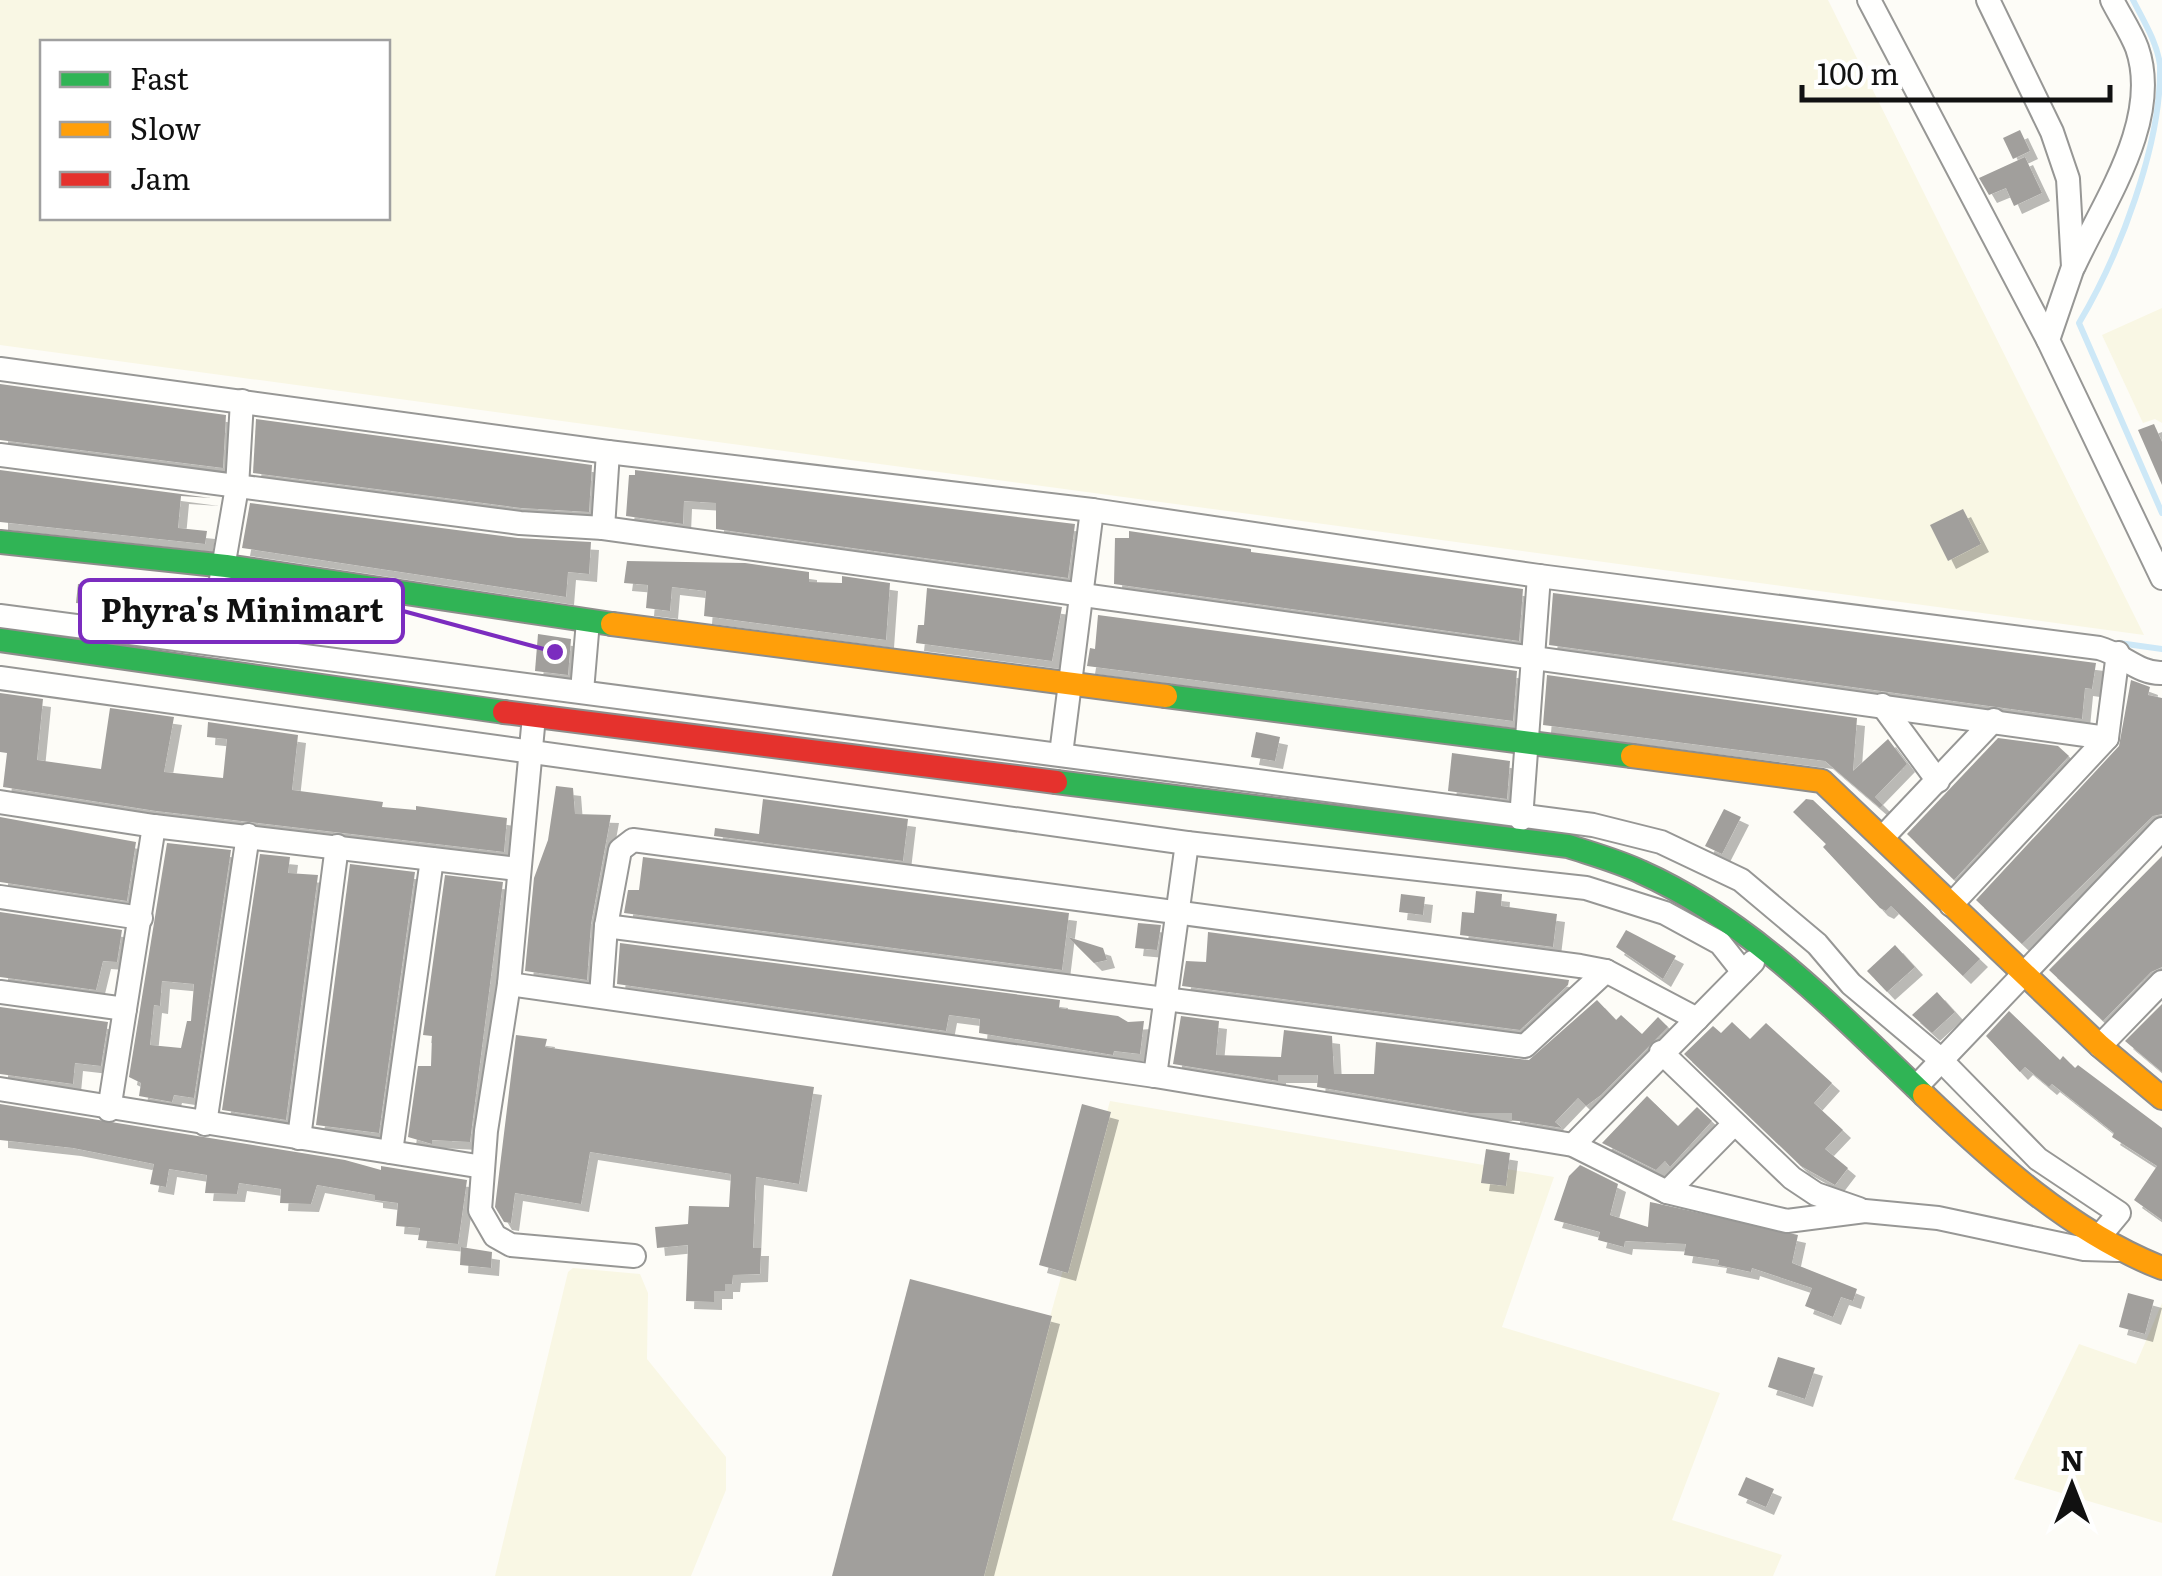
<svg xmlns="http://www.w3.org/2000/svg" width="2162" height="1576" font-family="Literata,serif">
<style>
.farmland{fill:#f9f7e4;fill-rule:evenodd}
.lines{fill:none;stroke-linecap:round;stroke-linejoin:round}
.stream{stroke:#cde8f7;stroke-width:6}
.building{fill:#a19f9c;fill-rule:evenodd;filter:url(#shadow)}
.street-casing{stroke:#979795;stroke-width:26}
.fast-casing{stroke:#8e8d8b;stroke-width:26}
.slow-casing{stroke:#8e8d8b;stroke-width:26}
.jam-casing{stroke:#8e8d8b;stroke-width:26}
.street{stroke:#fffffe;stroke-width:22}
.fast{stroke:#30b455;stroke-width:22}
.slow{stroke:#ff9f0a;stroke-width:22}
.jam{stroke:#e5322d;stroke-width:22}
.leader{fill:none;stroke:#7b2cbf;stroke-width:4}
.callout-dot{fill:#7b2cbf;stroke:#fff;stroke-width:4}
.callout{fill:#fff;stroke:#7b2cbf;stroke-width:4}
.callout-label{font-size:32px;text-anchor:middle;font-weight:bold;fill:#111}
</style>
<defs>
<filter id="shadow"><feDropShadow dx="8" dy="8" stdDeviation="0" flood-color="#0004"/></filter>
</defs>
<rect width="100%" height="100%" fill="#fdfcf7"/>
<g class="farmland">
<path d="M0 0H1828L2144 635 0 345ZM42 42H388V218H42Z"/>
<path d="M2162 308V423L2155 419 2143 423 2102 335Z"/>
<path d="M1110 1101 1554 1177 1502 1327 1720 1393 1672 1520 1782 1555 1773 1576H978Z"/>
<path d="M573 1268 640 1274 648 1293 647 1359 726 1457V1490L691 1576H495L568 1272Z"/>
<path d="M2162 1303V1523L2014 1479 2079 1344 2136 1364Z"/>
</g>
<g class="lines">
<g class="stream">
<path d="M2133 0C2143 20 2157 42 2160 65 2162 144 2119 256 2079 323L2162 513"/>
<path d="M2119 643 2162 649"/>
</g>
</g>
<g class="building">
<path d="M2020 130 2030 151 2013 159 2003 138Z"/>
<path d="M2025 157 2042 193 2014 206 2006 188 1989 195 1979 178Z"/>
<path d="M0 384 226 415 223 468 0 440Z"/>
<path d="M256 419 592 465 589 512 521 508 253 473Z"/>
<path d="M2154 424 2162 442V485L2138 430Z"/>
<path d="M0 470 211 498 181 496 178 528 207 531 205 544 0 522Z"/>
<path d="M635 470 1075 524 1068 578 716 529V503L684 501 683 524 626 516 629 475H635Z"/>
<path d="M250 503 518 538 591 542 589 574 568 572 566 597 242 548Z"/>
<path d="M1963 509 1981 544 1948 561 1930 525Z"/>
<path d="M1129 531 1251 549V552L1523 589 1519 641 1114 584 1115 538H1129Z"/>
<path d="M627 561 745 563 809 572V582L842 583V576L890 583 886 640 704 616 706 591 672 587 670 611 646 608 648 585 624 583Z"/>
<path d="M78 584 96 586 94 605 76 603Z"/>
<path d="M927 588 1062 607 1052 661 916 643 918 625H924Z"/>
<path d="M1553 593 2096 663 2092 689 2085 688 2082 719 1549 645Z"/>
<path d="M1098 615 1517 671 1513 721 1087 666 1090 648 1095 649Z"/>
<path d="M538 634 571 639 568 675 535 671Z"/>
<path d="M1547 675 1857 718 1853 771 1888 739 1907 764 1875 797 1883 805 1880 808 1825 761 1543 725Z"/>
<path d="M2131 680 2150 687 2148 695 2162 698V814L2153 816 2022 944 1976 900 2119 746Z"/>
<path d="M0 693 43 699 37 760 101 769 110 708 174 717 164 772 223 778 227 739 207 737 208 722 298 735 292 790 383 802 382 807 416 810V806L507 818 504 852 156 811 3 787 7 753 0 752Z"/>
<path d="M1256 732 1280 737 1275 761 1251 757Z"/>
<path d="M1998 738 2058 746 2069 756 1954 880 1907 834Z"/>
<path d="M1452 753 1510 761 1507 799 1448 791Z"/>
<path d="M556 786 573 788 575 814 611 815 591 924 587 980 525 971 534 878 548 840Z"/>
<path d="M763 799 908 819 903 861 714 836 715 828 759 834Z"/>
<path d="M1806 799 1813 800 1980 959 1963 976 1891 906 1886 911 1880 908 1823 847 1826 844 1793 812Z"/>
<path d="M1724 809 1741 817 1722 854 1705 846Z"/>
<path d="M0 817 136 842 127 901 0 882Z"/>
<path d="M167 843 231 850 194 1098 174 1095 172 1102 139 1096 141 1083 129 1077ZM162 981 194 984 191 1021H187L181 1048 150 1045 154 1005 160 1006Z"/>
<path d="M260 854 290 857 288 873 318 875 286 1120 222 1110Z"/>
<path d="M2162 856V967L2151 972 2103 1021 2049 970Z"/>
<path d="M643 857 1069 913 1062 970 624 913 628 890H639Z"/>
<path d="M350 864 415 872 379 1133 316 1125Z"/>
<path d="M445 875 503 882 470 1142 432 1140V1144L408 1137 418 1066H431L432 1036 423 1035Z"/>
<path d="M1476 891 1502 894 1501 906 1557 914 1553 947 1460 935 1462 912 1474 913Z"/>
<path d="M1401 894 1425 897 1423 915 1399 912Z"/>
<path d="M0 912 122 930 117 962 103 961 96 990 0 977Z"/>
<path d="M1138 923 1161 925 1157 950 1135 948Z"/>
<path d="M1626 930 1676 956 1663 979 1616 947Z"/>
<path d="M1208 932 1569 980 1568 985 1520 1030 1182 986 1186 961 1206 962Z"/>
<path d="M1068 937 1103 948 1107 960 1094 963Z"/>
<path d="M620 943 1060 1000 1059 1008 1118 1016 1128 1022 1144 1021 1140 1054 1114 1051 1113 1055 979 1033 980 1019 949 1015 946 1031 617 984Z"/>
<path d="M1895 945 1915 967 1887 992 1867 971Z"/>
<path d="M1937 992 1955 1012 1932 1033 1912 1015Z"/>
<path d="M1597 1000 1616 1020 1621 1015 1642 1034 1658 1017 1668 1027 1601 1095 1586 1106 1578 1098 1555 1122 1562 1128 1512 1120V1113H1470L1317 1087 1318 1075H1278V1081L1173 1064 1181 1016 1219 1021 1216 1055 1281 1057 1284 1030 1332 1036 1334 1074H1374L1376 1042 1529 1060Z"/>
<path d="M2162 1004V1072L2125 1041Z"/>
<path d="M0 1007 108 1022 101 1066 75 1063 73 1084 0 1074Z"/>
<path d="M2009 1011 2060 1060 2063 1056 2075 1068 2078 1065 2162 1128V1220L2134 1200 2157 1166 2112 1137 2114 1133 2052 1084 2049 1087 2025 1067 2020 1072 1986 1036Z"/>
<path d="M1732 1022 1750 1039 1766 1023 1832 1083 1814 1103 1843 1130 1825 1149 1848 1168 1835 1185 1801 1166 1684 1054 1713 1026 1721 1033Z"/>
<path d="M516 1035 547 1039 545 1047 814 1087 799 1184 756 1177 753 1248H761L760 1274 733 1275 732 1284H725V1291H714V1302L686 1301 688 1245 657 1248 655 1227 688 1224 689 1206 729 1207 731 1174 590 1152 581 1204 515 1193 511 1223 504 1222 495 1207Z"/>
<path d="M1647 1096 1678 1126 1697 1107 1712 1121 1670 1167 1665 1161 1656 1170 1602 1143Z"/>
<path d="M0 1104 345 1160 381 1170V1166L467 1180 458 1244 418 1240 420 1228 396 1226 398 1203 375 1200V1195L317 1185 311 1204 280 1203 281 1189 239 1183 237 1194 205 1193 207 1175 169 1169 166 1187 150 1184 154 1164 73 1148 0 1140Z"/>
<path d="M1082 1104 1111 1112 1068 1273 1039 1265Z"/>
<path d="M1486 1149 1510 1153 1506 1186 1481 1183Z"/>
<path d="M1580 1165 1618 1184 1610 1215 1648 1227 1650 1202 1655 1203 1798 1235 1792 1263 1857 1289 1853 1301 1841 1297 1833 1317 1805 1306 1812 1288 1752 1268 1751 1272 1718 1265 1719 1260 1684 1255 1686 1244 1625 1241 1624 1247 1598 1240 1600 1232 1554 1220 1569 1176Z"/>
<path d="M461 1247 492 1252 491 1268 460 1265Z"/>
<path d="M910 1279 1052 1316 984 1576H832Z"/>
<path d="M2128 1293 2154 1300 2145 1334 2119 1327Z"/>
<path d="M1778 1357 1815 1368 1805 1399 1768 1387Z"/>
<path d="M1746 1477 1774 1489 1766 1507 1738 1495Z"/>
</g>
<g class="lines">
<g class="street-casing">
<g id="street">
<path d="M1869 0 2048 340"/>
<path d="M1988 0 2052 132 2068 179 2073 267 2048 340 2162 578"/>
<path d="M2074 266C2103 203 2162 120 2137 48 2131 32 2120 16 2112 0"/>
<path d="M0 369 608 452 1092 510 1539 576 2099 648C2122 654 2139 674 2162 673"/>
<path d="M0 455 520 523 603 528 2107 738"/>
<path d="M603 528 608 452"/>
<path d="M0 616 1593 825 1661 842 1741 880 1817 944 1851 984 1939 1058 2038 1159 2119 1213 2099 1237"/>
<path d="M210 643 237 487 242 401"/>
<path d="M0 678 1187 843 1586 888 1665 913 1720 943 1743 972"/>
<path d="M582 691 588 621"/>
<path d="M1882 705 1938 781"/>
<path d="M534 716 509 984 486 1131 480 1210 495 1236 511 1245 634 1256"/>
<path d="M1061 754 1092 510"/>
<path d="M0 802 154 826 518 869"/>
<path d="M1521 819 1539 576"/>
<path d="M1883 837 1994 720"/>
<path d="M0 897 141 918"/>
<path d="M1951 905 2107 738 2118 653"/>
<path d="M606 926 1525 1046 1606 971"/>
<path d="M509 984 1155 1076 1573 1145 1667 1192 1787 1221 1865 1211 1938 1218 2084 1249 2118 1250"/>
<path d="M0 992 125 1009"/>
<path d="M601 996 606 926 620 850 633 840 1580 966 1606 971 1697 1019"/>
<path d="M2100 1046 2162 982"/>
<path d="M1661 1052 1792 1178 1816 1194 1859 1209"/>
<path d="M1155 1076 1187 843"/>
<path d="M1916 1087 2162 829"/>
<path d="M0 1089 483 1167"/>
<path d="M109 1110 154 826"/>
<path d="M205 1124 248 835"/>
<path d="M299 1138 337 846"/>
<path d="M1573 1145 1753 962"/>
<path d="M391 1152 432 859"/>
<path d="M1667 1192 1734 1124"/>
</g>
</g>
<g class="fast-casing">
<g id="fast">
<path d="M0 542 226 566 612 624"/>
<path d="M0 640 504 712"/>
<path d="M1166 696 1632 756"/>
<path d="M1056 782 1568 846C1592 854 1618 861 1641 872 1751 921 1838 1013 1924 1095"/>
</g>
</g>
<g class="slow-casing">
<g id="slow">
<path d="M612 624 1166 696"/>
<path d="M1632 756 1822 781 2100 1046 2162 1098"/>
<path d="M1924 1095C1993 1161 2072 1233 2162 1268"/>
</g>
</g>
<g class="jam-casing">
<path id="jam" d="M504 712 1056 782"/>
</g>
<use href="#street" class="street"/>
<use href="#fast" class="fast"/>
<use href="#slow" class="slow"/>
<use href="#jam" class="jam"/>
</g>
<path class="leader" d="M555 652L403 611"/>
<circle class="callout-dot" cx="555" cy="652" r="10"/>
<rect class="callout" x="80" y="580" width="323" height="62" rx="10"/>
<g class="callout-label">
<text x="242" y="622">Phyra's Minimart</text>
</g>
<rect x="40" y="40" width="350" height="180" fill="#ffffff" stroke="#a0a0a0" stroke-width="2.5"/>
<rect x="60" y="72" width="50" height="15" fill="#30b455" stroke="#a0a0a0" stroke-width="2.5"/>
<text x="130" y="90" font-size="30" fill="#111111">Fast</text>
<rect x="60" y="122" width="50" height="15" fill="#ff9f0a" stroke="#a0a0a0" stroke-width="2.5"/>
<text x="130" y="140" font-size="30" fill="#111111">Slow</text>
<rect x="60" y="172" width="50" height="15" fill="#e5322d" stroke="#a0a0a0" stroke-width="2.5"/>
<text x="130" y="190" font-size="30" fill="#111111">Jam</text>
<g transform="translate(2072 1486)" stroke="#ffffff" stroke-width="8" paint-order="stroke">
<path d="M0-8L18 38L0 25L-18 38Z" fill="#111111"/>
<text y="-15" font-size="28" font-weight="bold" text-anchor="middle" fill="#111111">N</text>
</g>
<path d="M1802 85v15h308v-15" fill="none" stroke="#111111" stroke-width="5"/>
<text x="1817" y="85" font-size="30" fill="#111111" stroke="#ffffff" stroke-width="8" paint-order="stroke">100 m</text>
</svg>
